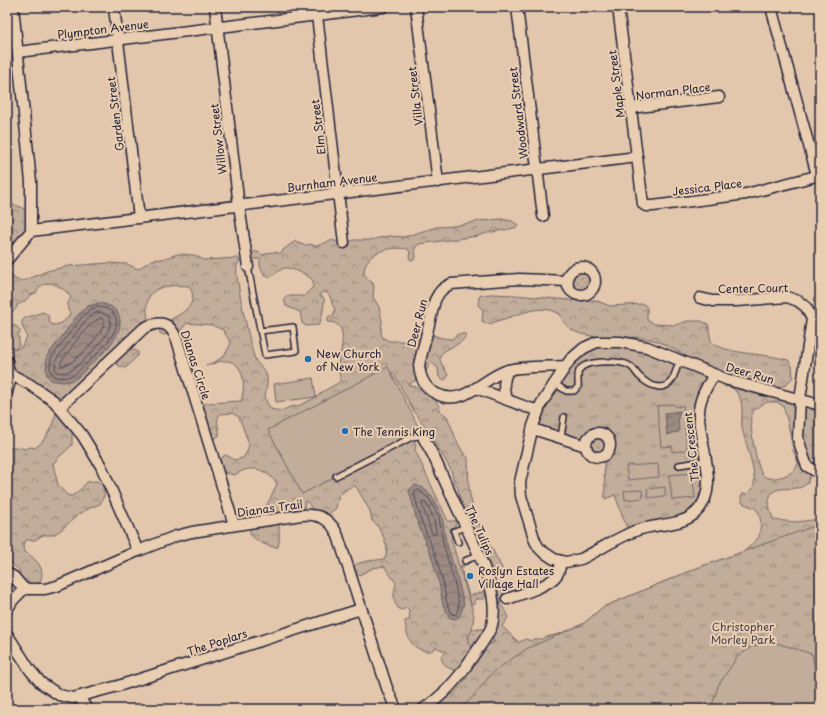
<svg xmlns="http://www.w3.org/2000/svg" width="827" height="716" font-family="'Playpen Sans',sans-serif">
<style>
.grass{fill:url(#grass-dots);stroke:#72676a}
.forest{fill:url(#forest-crowns);stroke:#72676a;fill-rule:evenodd}
.park{fill:url(#park-tufts);stroke:#72676a}
.pitch{fill:#c2ac9a;stroke:#72676a}
.water{fill:url(#water-waves);stroke:#6b6066}
.lines{fill:none;stroke-linecap:round;stroke-linejoin:round}
.shore{stroke:#524b57;stroke-width:1}
.service-casing{stroke:#22223b;stroke-width:8}
.minor-casing{stroke:#22223b;stroke-width:13}
.service{stroke:#eaceb1;stroke-width:5}
.minor{stroke:#eaceb1;stroke-width:10}
.poi-dot{fill:#1f6fb2;stroke:#eaceb1;stroke-width:1.5}
.labels{text-anchor:middle;dominant-baseline:central;stroke-width:4;stroke-linejoin:round;paint-order:stroke}
.street-label{font-size:11px;fill:#22223b;stroke:#eaceb1}
.poi-label{font-size:11px;fill:#22223b;stroke:#eaceb1;text-anchor:start}
.park-label{font-size:11px;fill:#423e4e;stroke:#eaceb1}
</style>
<defs>
<pattern id="grass-dots" width="8" height="8" patternUnits="userSpaceOnUse"><rect width="8" height="8" fill="#c2ac9a"/><path d="M2 2h.1M6 6h.1" fill="none" stroke="#9d8c7f" stroke-width="1.8" stroke-linecap="round"/></pattern>
<pattern id="forest-crowns" width="20" height="18" patternUnits="userSpaceOnUse"><rect width="20" height="18" fill="#c2ac9a"/><path d="M2 6a3 3 0 1 1 6 0M12 15a3 3 0 1 1 6 0" fill="none" stroke="#9d8c7f"/></pattern>
<pattern id="park-tufts" width="24" height="20" patternUnits="userSpaceOnUse"><rect width="24" height="20" fill="#c2ac9a"/><path d="M3 7l-1-3M5 7V3M7 7l1-3M15 17l-1-3M17 17v-4M19 17l1-3" fill="none" stroke="#9d8c7f"/></pattern>
<pattern id="water-waves" width="16" height="10" patternUnits="userSpaceOnUse"><rect width="16" height="10" fill="#9b8982"/><path d="M0 5q4-4 8 0t8 0" fill="none" stroke="#7e706c"/></pattern>
</defs>
<rect width="100%" height="100%" fill="#e2c7ac"/>
<filter id="ink" filterUnits="userSpaceOnUse"><feTurbulence type="fractalNoise" baseFrequency=".025" numOctaves="2"/><feDisplacementMap in="SourceGraphic" scale="8" xChannelSelector="R" yChannelSelector="G"/><feConvolveMatrix kernelMatrix="1 2 1 2 8 2 1 2 1" color-interpolation-filters="sRGB"/></filter>
<g filter="url(#ink)">
<g class="grass">
<circle cx="581" cy="281" r="14"/>
<circle cx="598" cy="445" r="12"/>
<path d="M463 565 464 567 461 569 469 596 483 592 480 583H483L486 594 484 599H475V604H471L459 566Z"/>
<path d="M472 629H490C493 633 492 638 494 642L486 649 483 653H481L476 646 473 647 468 643V637Z"/>
</g>
<g class="forest">
<path d="M7 203 21 207 28 212V227L7 255Z"/>
<path d="M501 219 512 221 518 225 517 227C505 231 490 231 478 236L419 244 415 248 416 257 414 260H411L409 258 410 252 408 249C390 246 364 251 364 274L369 280 373 283 374 288 373 297 379 307 382 321 381 333 383 338 389 341H412C413 336 411 332 414 328L422 326C435 336 435 338 452 339L458 334H465L466 336C462 346 439 349 440 358 440 364 447 370 448 376L446 379 442 380 439 377 438 368 432 363 429 365 424 375 408 385C424 389 436 395 441 412L447 416 456 439 462 451 468 458 469 490 474 514 503 570 502 574 493 581 506 585 509 589 504 594 500 604C509 614 511 616 502 626L517 641 520 642 526 639 531 641 533 639H541L546 637 559 634 583 624 603 607 697 568 745 551 759 537 761 523 759 513 755 508 744 504 742 502 741 497 743 494H747C748 492 750 491 752 490 760 478 744 441 742 427 741 417 744 405 739 396 735 390 732 386 725 387 721 378 711 373 702 368 689 358 670 345 654 340 645 338 633 337 624 337 601 336 569 341 560 314 539 302 518 316 497 321 495 322 490 324 488 324 486 323 484 322 482 321L483 310 478 305 479 297 481 295 492 294 515 295 579 301 595 300 610 306 644 304 647 308V320L655 324 675 325 688 321H701L708 324C710 329 709 338 712 342 714 345 722 348 726 349 746 355 768 354 788 360L792 366 793 377 786 385 777 388 790 402 806 404 820 397V463C814 467 809 476 808 483 804 486 801 488 796 488 785 490 770 485 769 502 769 509 771 514 774 520L796 522 820 519V569L690 709H426L445 696 454 694 467 678 468 671 475 666 471 662 457 671C449 669 443 666 441 657L446 652 436 647C433 650 431 652 425 651 410 648 406 634 405 621L407 620H410L409 610 407 608 401 610C391 604 394 592 396 583L384 566 373 568 355 577 352 567C361 560 373 561 384 559L386 556 387 548 384 538 377 525 372 521 370 511 357 488 353 485 339 495 336 508 323 519 310 511C311 506 310 504 305 501L304 511C297 514 279 519 279 528 279 535 280 541 278 547 269 548 256 541 250 534V527L268 503 277 484C266 468 250 464 235 475 227 473 220 473 218 464L222 457 226 455 235 460 243 458 247 452 249 444 239 417 232 413 220 414C214 422 221 428 219 436L210 440 201 406 207 403 241 401C245 389 246 364 228 361 221 360 213 364 206 366L220 359 226 353 231 343 223 330 212 325 187 323 181 330 164 335 160 333 159 326C173 317 203 308 189 286 170 285 144 284 147 312 148 321 149 320 146 330L122 338 119 341C123 342 125 346 129 348 132 350 134 349 138 352V356C132 359 131 365 125 368L119 366 115 362 65 407 73 430 72 434V445C66 452 58 456 53 464L58 485 67 495 72 496 81 489 87 482 97 481 102 485 105 494 100 504 90 508 79 514 61 530 53 535H43L35 540H27L24 542 23 546 25 552C37 559 49 572 37 586H31L25 583 20 577 19 570 11 563 7 554V448L17 447 25 449 31 447 35 448C48 440 55 419 58 405L10 378 7 389V353H10L7 348V266L12 277 19 281 26 280 47 271 69 266 108 263 127 264 138 269 152 260 162 259 178 254 194 255 204 260 238 258 240 261C239 261 237 265 237 266 234 274 251 349 255 359 258 366 266 369 267 377 269 390 260 395 271 409L281 411 290 407 298 406 317 397 322 392 340 382C341 377 338 372 338 366 339 354 352 322 328 322V317L330 316H333L335 309C330 304 333 295 325 292L319 295 324 298C325 303 321 321 319 325L306 326 302 323 300 312 286 306 284 299 286 296H304L313 287C313 285 313 283 313 281 311 276 290 267 285 268 279 269 276 275 268 277L265 276 260 266V259H255L250 257V252H258L263 255C269 252 275 251 281 254L283 250 295 241C301 245 304 246 311 244L314 246C321 246 329 239 335 241 337 242 339 244 341 245L354 240H370L388 236 404 237 436 227 454 226 479 221ZM51 283C59 286 67 290 71 298 67 303 66 308 70 313 68 320 60 325 53 325L50 323 48 315 43 312 25 318 22 321C21 328 26 331 27 337L21 347 14 350 19 345V337L17 334 20 333V330L16 326 9 325 12 319 8 318V314C12 312 17 310 17 305L25 301 30 295 36 293C39 286 43 284 51 283ZM390 371 395 376 414 412 428 430 451 470 454 482 458 488 462 508 498 601C493 609 490 634 494 642L486 646 485 652 481 653 476 646 473 647 468 643V637L472 630 474 615 452 542 451 532 457 522 456 521H448L415 450 416 445 414 440 417 439ZM767 402H777L783 406 788 423 793 450 798 463C798 464 796 468 795 469 790 476 767 483 762 474 757 468 749 423 751 416 753 409 761 405 767 402Z"/>
</g>
<g class="park">
<path d="M620 342 714 375 701 400 708 477 699 510 629 534 615 495 605 499 604 456C623 442 597 420 587 441L533 429 538 410 584 348Z"/>
<path d="M820 524V709H460L471 699 494 671 528 648 583 624 603 607 697 568Z"/>
<path d="M7 573 24 589 7 610Z"/>
</g>
<g class="pitch">
<path d="M388 367 421 432 302 494 268 430Z"/>
<path d="M313 378 316 397 276 402 274 384Z"/>
<path d="M673 404C676 408 679 407 683 405L687 450 672 452V446L661 447 657 406Z"/>
<path d="M658 464 659 477 628 480 626 466Z"/>
<path d="M692 473 695 498 672 500 669 475Z"/>
<path d="M665 487V496L648 498 647 489Z"/>
<path d="M642 490 643 498 625 500 624 491Z"/>
<path d="M770 641 812 654 820 698V709H711L718 686 737 657 751 647Z"/>
</g>
<g class="water">
<path d="M99 303C106 304 113 306 117 312 130 332 99 357 87 368 83 372 79 377 75 379 68 383 58 382 51 380L47 375 46 369 47 356 78 315 88 306Z"/>
<path d="M680 411V415H678L679 432 671 433V434L667 435 665 413Z"/>
<path d="M415 485 423 488 433 498 442 516 446 542 458 580 464 604 460 616 456 619 450 618 443 605 439 583 431 555 417 521 409 490Z"/>
</g>
<g class="lines">
<g class="shore">
<path d="M99 307C106 308 112 310 115 316 123 332 96 354 86 364 81 368 77 374 71 376 65 378 59 379 53 376L50 369 51 358 81 318 90 310Z"/>
<path d="M100 312 109 316C118 331 83 362 71 370 67 373 61 373 56 372L55 368 56 360 85 321 93 314Z"/>
<path d="M101 318 105 321C103 334 74 366 61 366V362C70 350 87 322 101 318Z"/>
<path d="M416 490 421 491 430 500 439 517 443 543 454 581 459 604 457 613 455 615 452 614 447 604 443 582 435 554 421 520 414 493Z"/>
<path d="M423 502 426 503 434 519 436 533 435 535 432 534 422 504Z"/>
</g>
<g class="service-casing">
<g id="service">
<path d="M248 267 265 355 296 351 293 327 260 331"/>
<path d="M554 383 566 391H574L578 387C579 382 576 374 580 369 587 360 621 360 630 366 634 368 636 374 640 377 648 385 664 393 672 380 675 374 677 367 680 360"/>
<path d="M561 438 564 417"/>
<path d="M679 465 706 461"/>
<path d="M336 476 412 437 420 436 424 439"/>
<path d="M458 542 454 531 466 527"/>
<path d="M465 561 478 555"/>
</g>
</g>
<g class="minor-casing">
<g id="minor">
<path d="M114 7 139 218"/>
<path d="M215 7 238 198 248 267"/>
<path d="M316 7 344 243"/>
<path d="M416 7 438 182"/>
<path d="M517 7 543 216"/>
<path d="M618 7 643 204 646 206H653L746 194 820 175"/>
<path d="M771 7 817 175"/>
<path d="M18 52 383 7"/>
<path d="M631 108 719 97"/>
<path d="M31 231 637 157"/>
<path d="M7 260 31 231V182L13 7"/>
<circle cx="581" cy="281" r="14"/>
<path d="M700 298 713 301H736L787 297 798 301 806 307 812 319 800 399 798 438 804 458 807 466 817 472H820"/>
<path d="M7 361 10 381 7 392"/>
<path d="M566 366C549 367 524 366 508 370 483 377 464 408 437 394 425 389 420 377 419 365L435 300C439 292 442 288 451 284L519 279 568 281"/>
<path d="M10 374 29 384 54 401 82 435 101 466 138 551"/>
<path d="M714 375C707 386 700 397 699 411 697 441 724 491 693 515 679 526 653 524 635 531 617 538 599 550 581 559L566 562 554 559 542 551 539 548 535 541 521 496 520 482 533 426 541 404 570 360 584 348 597 342H620L647 347 728 380 820 405"/>
<path d="M476 388 526 407 538 410"/>
<path d="M508 400C502 390 503 381 508 370"/>
<path d="M60 407 144 328C161 320 170 322 177 340L234 525"/>
<path d="M533 429 586 446"/>
<circle cx="598" cy="445" r="12"/>
<path d="M7 573 14 577 24 589"/>
<path d="M507 599C519 595 549 586 556 576 560 572 560 566 561 561"/>
<path d="M7 610 13 600 24 589H45L57 586 138 551 176 536 192 532 301 515C319 513 331 519 338 536L387 688 396 709"/>
<path d="M7 634 30 670 41 683 59 695 73 698 118 686 361 609"/>
<path d="M79 697 87 709"/>
<path d="M423 709C442 697 458 679 471 659 477 650 489 635 492 625 501 591 474 546 461 516 451 495 442 475 433 455L424 439"/>
</g>
</g>
<use href="#service" class="service"/>
<use href="#minor" class="minor"/>
</g>
</g>
<g class="poi-dot">
<circle cx="308" cy="359" r="4"/>
<circle cx="345" cy="431" r="4"/>
<circle cx="470" cy="576" r="4"/>
</g>
<g class="labels">
<g class="street-label">
<text transform="translate(103 29) rotate(-7)">Plympton Avenue</text>
<text transform="translate(616 84) rotate(-97)">Maple Street</text>
<text transform="translate(673 91) rotate(-7)">Norman Place</text>
<text transform="translate(415 96) rotate(-97)">Villa Street</text>
<text transform="translate(518 113) rotate(-97)">Woodward Street</text>
<text transform="translate(115 114) rotate(-97)">Garden Street</text>
<text transform="translate(318 127) rotate(-97)">Elm Street</text>
<text transform="translate(218 139) rotate(-97)">Willow Street</text>
<text transform="translate(332 182) rotate(-7)">Burnham Avenue</text>
<text transform="translate(707 187) rotate(-7)">Jessica Place</text>
<text transform="translate(753 288) rotate(-1)">Center Court</text>
<text transform="translate(417 323) rotate(-75)">Deer Run</text>
<text transform="translate(196 365) rotate(72)">Dianas Circle</text>
<text transform="translate(750 373) rotate(16)">Deer Run</text>
<text transform="translate(691 447) rotate(-96)">The Crescent</text>
<text transform="translate(270 508) rotate(-8)">Dianas Trail</text>
<text transform="translate(480 530) rotate(66)">The Tulips</text>
<text transform="translate(217 642) rotate(-18)">The Poplars</text>
</g>
<g class="poi-label">
<text x="316" y="353">New Church<tspan x="316" dy="13">of New York</tspan></text>
<text x="353" y="431">The Tennis King</text>
<text x="478" y="570">Roslyn Estates<tspan x="478" dy="13">Village Hall</tspan></text>
</g>
<g class="park-label">
<text x="743" y="626">Christopher<tspan x="743" dy="13">Morley Park</tspan></text>
</g>
</g>
<rect width="827" height="716" fill="none" stroke="#eaceb1" stroke-width="24"/>
<rect x="12" y="12" width="803" height="692" fill="none" stroke="#22223b" stroke-width="1.5" filter="url(#ink)"/>
</svg>
